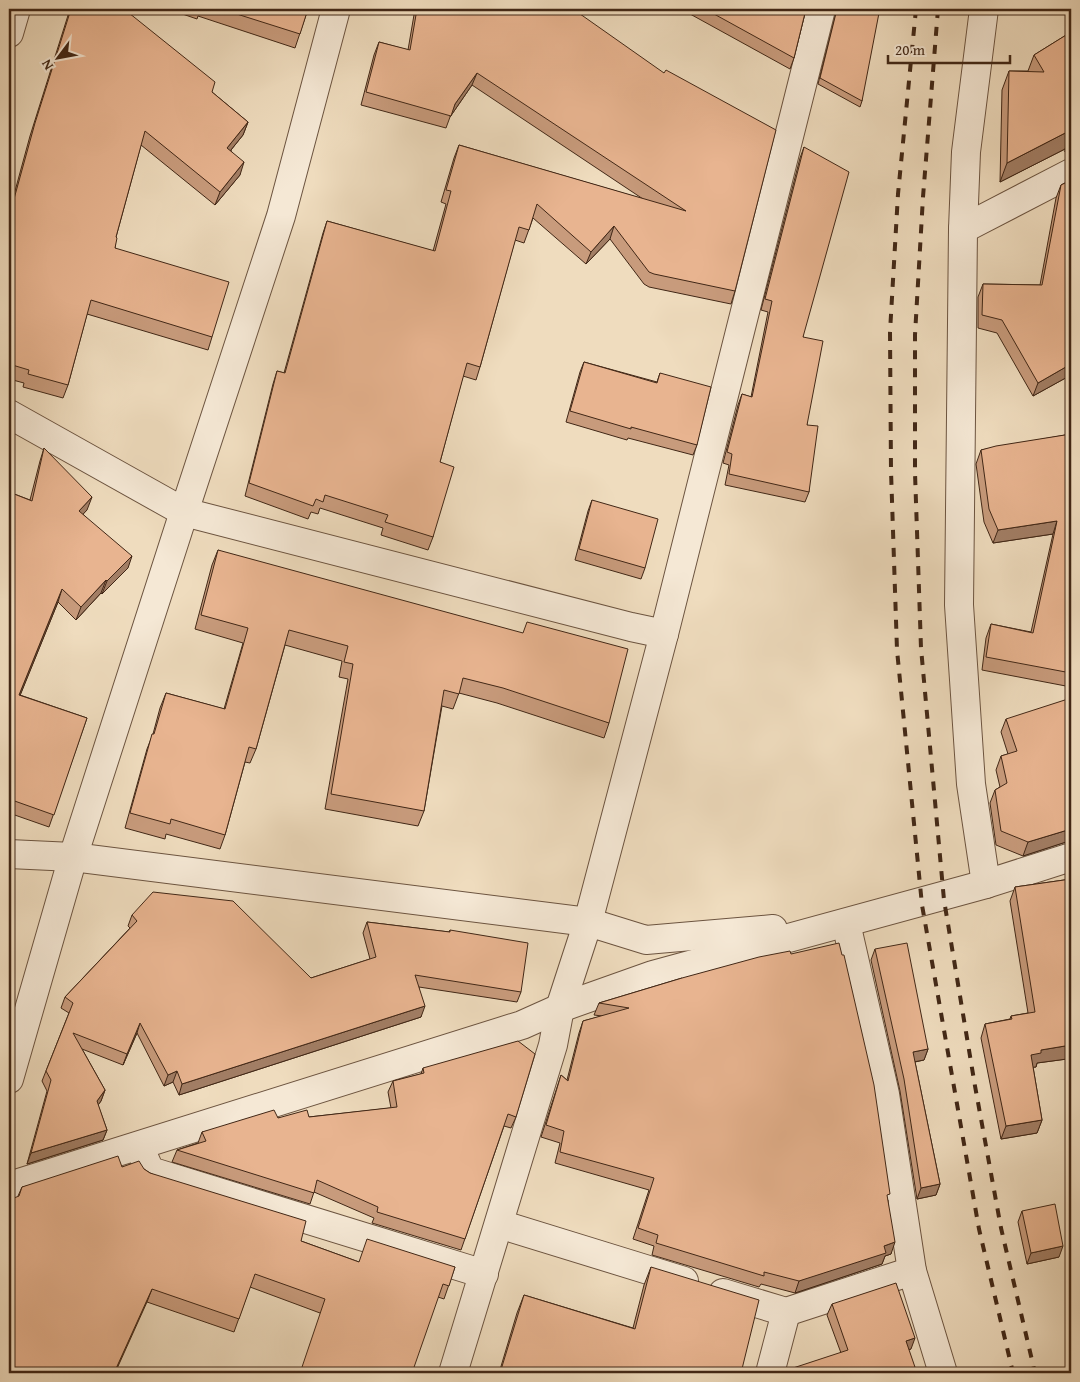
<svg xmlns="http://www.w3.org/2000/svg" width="1080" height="1382" font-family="'Gentium Book Plus',serif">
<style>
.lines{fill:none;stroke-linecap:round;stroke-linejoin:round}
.street-casing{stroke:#6c5440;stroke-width:30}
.street{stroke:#f5e8d5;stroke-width:28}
.rail{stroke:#412716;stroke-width:4;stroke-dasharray:9 9;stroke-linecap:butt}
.wall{fill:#c89b7c;stroke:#412716}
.shaded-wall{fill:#a27e65;stroke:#412716}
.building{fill:#e8b490;stroke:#412716}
</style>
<rect width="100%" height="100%" fill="#efdcbe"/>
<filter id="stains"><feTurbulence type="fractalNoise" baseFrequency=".004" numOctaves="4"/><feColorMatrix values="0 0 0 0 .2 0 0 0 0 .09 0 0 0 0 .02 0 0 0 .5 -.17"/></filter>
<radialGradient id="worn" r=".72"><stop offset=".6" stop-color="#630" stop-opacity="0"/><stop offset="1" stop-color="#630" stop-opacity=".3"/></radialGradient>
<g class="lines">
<g class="street-casing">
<g id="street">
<path d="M984 9 966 152 963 229 959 605 971 784 986 884"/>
<path d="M9 33 16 9"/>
<path d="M963 229 1071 173"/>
<path d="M9 414 184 512 631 627 664 634"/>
<path d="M9 854 73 857 588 922 646 940 773 929"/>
<path d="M846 923 885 1094 912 1271 943 1373"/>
<path d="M9 1079 73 857 184 512 281 216 336 9"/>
<path d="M139 1146 150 1171 484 1274"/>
<path d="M9 1186 522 1025 560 1008 653 975 986 884 1071 857"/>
<path d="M499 1224 684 1281"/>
<path d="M723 1293 786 1312 912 1271"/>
<path d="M453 1373 553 1045 560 1008 588 922 664 634 821 9"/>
<path d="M770 1373 786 1312"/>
</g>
</g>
<use href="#street" class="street"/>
<g class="rail">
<path d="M916 9 898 194 890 332 891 471 897 650 922 905 979 1229 1013 1373"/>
<path d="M938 9 923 197 915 335V473L921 648 944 900 975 1086 1001 1228 1035 1373"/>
</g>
</g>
<g class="wall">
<path d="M70 9H124L212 92 248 122 243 135 231 150 240 175 215 205 141 145 116 237 115 248 212 337 208 350 87 314 68 385 63 398 23 387 24 383 9 379V213L30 136Z"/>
<path d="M168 9H308L295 48 198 16 197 19Z"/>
<path d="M415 9H573L735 291 731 304 649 287 644 284 610 239 586 264 533 218 524 243 515 240 480 367 476 380 463 376 440 462 433 537 428 550 381 535 383 528 320 508 318 514 311 512 308 519 245 496 273 384 277 371 284 373 323 233 327 221 433 251 446 204 441 202 454 158 459 145 643 199 472 85 450 117 446 128 361 105 374 55 379 42 408 50Z"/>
<path d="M681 9H806L794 58 790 69Z"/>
<path d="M837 9H858L862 101 860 107 818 84Z"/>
<path d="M1071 32V148L1065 152V149L1000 182 1002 90 1009 71H1028L1034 55Z"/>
<path d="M804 147 803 337 807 425 809 492 805 502 725 485 729 465 723 463 738 405 742 394 751 397 768 312 761 310 800 158Z"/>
<path d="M1071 180V375L1033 396 997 333 978 328V297L983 284 1040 285 1056 198 1061 185Z"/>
<path d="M584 362 657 382 660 373 697 445 693 455 628 438 627 440 566 422 580 372Z"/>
<path d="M1071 434V687L982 670 986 638 991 624 1031 632 1053 534 993 543 984 522 976 464 981 450Z"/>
<path d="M44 448 87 510 83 514 128 568 102 594 101 593 76 620 58 602 20 695 87 718 49 827 9 813V492L30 500 40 461Z"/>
<path d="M592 500 645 568 641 579 575 560 588 511Z"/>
<path d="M218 550 609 723 604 738 497 703 459 693 453 709 442 706 424 811 418 826 325 809 348 679 339 677 342 661 285 645 256 749 250 763 245 762 225 835 220 849 166 834 165 839 125 828 147 749 153 734 160 708 166 693 224 709 243 643 195 629 212 565Z"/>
<path d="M1006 719 1066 842 1023 856 996 845 990 803 995 790 1000 787 996 770 1001 756 1008 754 1001 732Z"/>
<path d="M1071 867V875L1069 874Z"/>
<path d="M1071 879V1048L1067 1059 1037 1063 1036 1067H1033L1042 1120 1037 1133 1001 1139 981 1038 985 1024 1010 1019 1011 1016 1028 1013 1010 901 1015 887Z"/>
<path d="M132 915 311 978 370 959 363 933 367 922 449 932 450 930 521 992 517 1002 419 987 421 1017 179 1095 173 1082 164 1086 137 1033 123 1065 82 1049 105 1090 101 1101 98 1105 107 1130 103 1140 27 1164 47 1091 42 1081 69 1013 61 1008 65 997 130 928 128 926Z"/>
<path d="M875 949 928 1049 924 1060 915 1062 940 1184 936 1195 917 1199 900 1091 871 960Z"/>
<path d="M682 978 888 1200 891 1254 885 1256 882 1264 795 1293 761 1284 759 1287 652 1255 654 1246 633 1239 649 1190 555 1163 560 1143 541 1137 561 1075 567 1080 579 1033 583 1021 602 1016 594 1015 599 1003Z"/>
<path d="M423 1068 516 1117 511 1128 504 1126 461 1250 372 1223 374 1218 314 1192 310 1204 172 1162 177 1150 198 1143 202 1132 278 1118 309 1117 391 1108 388 1092 393 1081 421 1074Z"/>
<path d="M122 1167 144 1169 150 1173 301 1241 359 1262 455 1267 444 1299 438 1297 320 1313 250 1287 234 1332 147 1302 18 1196 22 1187Z"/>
<path d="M1022 1211 1059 1257 1027 1264 1018 1222Z"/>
<path d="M651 1267 741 1373H499L517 1313 524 1295 633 1328 644 1285Z"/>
<path d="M832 1304 911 1349 841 1353 827 1315Z"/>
</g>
<g class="shaded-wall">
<path d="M477 73 472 85 450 117 455 104Z"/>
<path d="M248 122 243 135 222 161 227 148Z"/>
<path d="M1071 130V132L1065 149 1000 182 1007 163Z"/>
<path d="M1071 134V148L1065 152Z"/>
<path d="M244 162 240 175 215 205 220 192Z"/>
<path d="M614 226 610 239 586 264 591 252Z"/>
<path d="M1071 364V375L1033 396 1038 383Z"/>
<path d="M92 497 87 510 74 524 79 511Z"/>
<path d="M1057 521 1053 534 993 543 998 530Z"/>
<path d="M132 556 128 568 102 594 107 581Z"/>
<path d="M106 580 101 593 76 620 81 607Z"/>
<path d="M62 589 58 602 15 708 19 695Z"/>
<path d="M1071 829V842H1066L1023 856 1028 842Z"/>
<path d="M425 1006 421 1017 179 1095 182 1084Z"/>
<path d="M140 1023 137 1033 123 1065 127 1054Z"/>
<path d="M1069 1023H1071V1035L1064 1037Z"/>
<path d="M1071 1045V1048L1067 1059 1037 1063 1036 1067 1026 1068 1031 1055 1041 1050Z"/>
<path d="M928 1049 924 1060 908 1063 913 1052Z"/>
<path d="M177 1071 173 1082 164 1086 168 1075Z"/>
<path d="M105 1090 101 1101 93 1112 97 1101Z"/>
<path d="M1042 1120 1037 1133 1001 1139 1006 1126Z"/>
<path d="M107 1130 103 1140 27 1164 31 1153Z"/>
<path d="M940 1184 936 1195 917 1199 921 1188Z"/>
<path d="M895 1242 891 1254 885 1256 882 1264 795 1293 799 1281 884 1246Z"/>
<path d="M1063 1246 1059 1257 1027 1264 1031 1253Z"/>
<path d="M152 1289 147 1302 115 1373H114Z"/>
<path d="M915 1338 911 1349 901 1352 906 1341Z"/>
</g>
<g class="building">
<path d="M71 9H124L215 82 212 92 248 122 227 148 244 162 220 192 145 131 116 237 117 238 115 248 229 282 212 337 91 300 68 385 28 374 29 370 9 364V217L35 123Z"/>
<path d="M221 9H308L300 34Z"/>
<path d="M417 9H573L664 73 666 70 776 130 735 291 654 274 649 272 614 226 591 252 537 204 529 230 519 227 480 367 467 363 440 462 454 467 433 537 385 522 388 515 325 495 323 502 316 499 313 506 249 483 277 371 285 373 327 221 435 251 451 191 446 190 459 145 686 211 477 73 455 104 451 116 366 92 379 42 410 50Z"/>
<path d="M705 9H806L794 58Z"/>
<path d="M837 9H858L879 13 862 101 820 78Z"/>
<path d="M1071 32V130L1007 163 1009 71 1044 72 1034 55Z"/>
<path d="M804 147 849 172 803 337 823 341 807 425 818 426 809 492 729 474 732 454 727 452 742 394 752 397 772 301 765 299Z"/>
<path d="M1071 180V364L1038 383 1002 320 982 315 983 284 1042 285 1061 185Z"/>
<path d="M584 362 657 383 660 373 711 387 697 445 631 427V429L570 411Z"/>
<path d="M1071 434V673L986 657 991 624 1033 633 1057 521 998 530 989 509 981 450 996 446Z"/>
<path d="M44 448 92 497 79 511 132 556 107 581 106 580 81 607 62 589 19 695 87 718 54 815 9 799V492L32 501Z"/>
<path d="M592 500 658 519 645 568 579 549Z"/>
<path d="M218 550 523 633 527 622 628 649 609 723 503 688 463 678 459 694 444 690 424 811 331 794 353 664 344 662 348 646 289 630 256 749 249 747 225 835 171 819 170 824 130 813 152 734H154L166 693 225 709 248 628 201 615Z"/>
<path d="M1071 698V829L1028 842 1001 831 995 790 1007 783 1001 756 1017 751 1006 719Z"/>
<path d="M1071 879V1023H1069L1071 1039V1045L1041 1050V1053L1031 1055 1042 1120 1006 1126 985 1024 1012 1019 1011 1016 1035 1012 1015 887Z"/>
<path d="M153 892 233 901 311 978 376 957 367 922 450 932V930L528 943 521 992 415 975 425 1006 182 1084 177 1071 168 1075 140 1023 127 1054 73 1033 105 1090 97 1101 107 1130 31 1153 51 1080 46 1071 73 1003 65 997 137 921 132 915Z"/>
<path d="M839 943 842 955H844L874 1085 890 1194 887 1195 895 1242 884 1246 886 1253 799 1281 764 1272V1276L656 1243 658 1235 638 1228 654 1178 560 1152 564 1131 546 1125 561 1075 568 1081 583 1021 629 1008 599 1003 682 978 759 957 790 951 791 954Z"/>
<path d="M907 943 928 1049 913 1052 940 1184 921 1188 904 1079 875 949Z"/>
<path d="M518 1041 535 1054 516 1117 508 1114 465 1239 377 1212 378 1207 317 1180 314 1193 177 1150 206 1141 202 1132 274 1110 278 1118 307 1110 309 1117 397 1107 393 1081 424 1073 423 1068Z"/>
<path d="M118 1156 122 1167 139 1161 144 1169 150 1173 306 1221 301 1241 359 1262 367 1239 455 1267 449 1286 443 1284 412 1373H300L325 1299 255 1274 239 1319 152 1289 114 1373H9V1200L19 1196 22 1187Z"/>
<path d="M1055 1204 1063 1246 1031 1253 1022 1211Z"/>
<path d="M651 1267 759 1300 741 1373H500L524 1295 635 1329Z"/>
<path d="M896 1283 915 1338 906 1341 917 1373H784L787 1370 848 1350 832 1304Z"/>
<path d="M283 1369 294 1373H281Z"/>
<path d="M486 1371 493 1373H485Z"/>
</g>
<rect width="1080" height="1382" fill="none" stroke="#efdcbe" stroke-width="30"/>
<rect x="10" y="10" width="1060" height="1362" fill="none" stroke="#412716" stroke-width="2.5"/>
<rect x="15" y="15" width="1050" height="1352" fill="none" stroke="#412716"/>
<g transform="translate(58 58) rotate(238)" stroke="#f5e8d5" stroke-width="4" paint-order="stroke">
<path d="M0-4L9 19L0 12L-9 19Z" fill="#412716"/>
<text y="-8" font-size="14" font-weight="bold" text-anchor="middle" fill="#412716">N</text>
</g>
<path d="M888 55v8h122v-8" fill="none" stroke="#412716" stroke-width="2.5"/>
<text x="895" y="55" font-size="15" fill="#412716" stroke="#f5e8d5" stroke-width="4" paint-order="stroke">20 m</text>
<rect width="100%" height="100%" filter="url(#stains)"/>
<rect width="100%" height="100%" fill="url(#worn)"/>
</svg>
